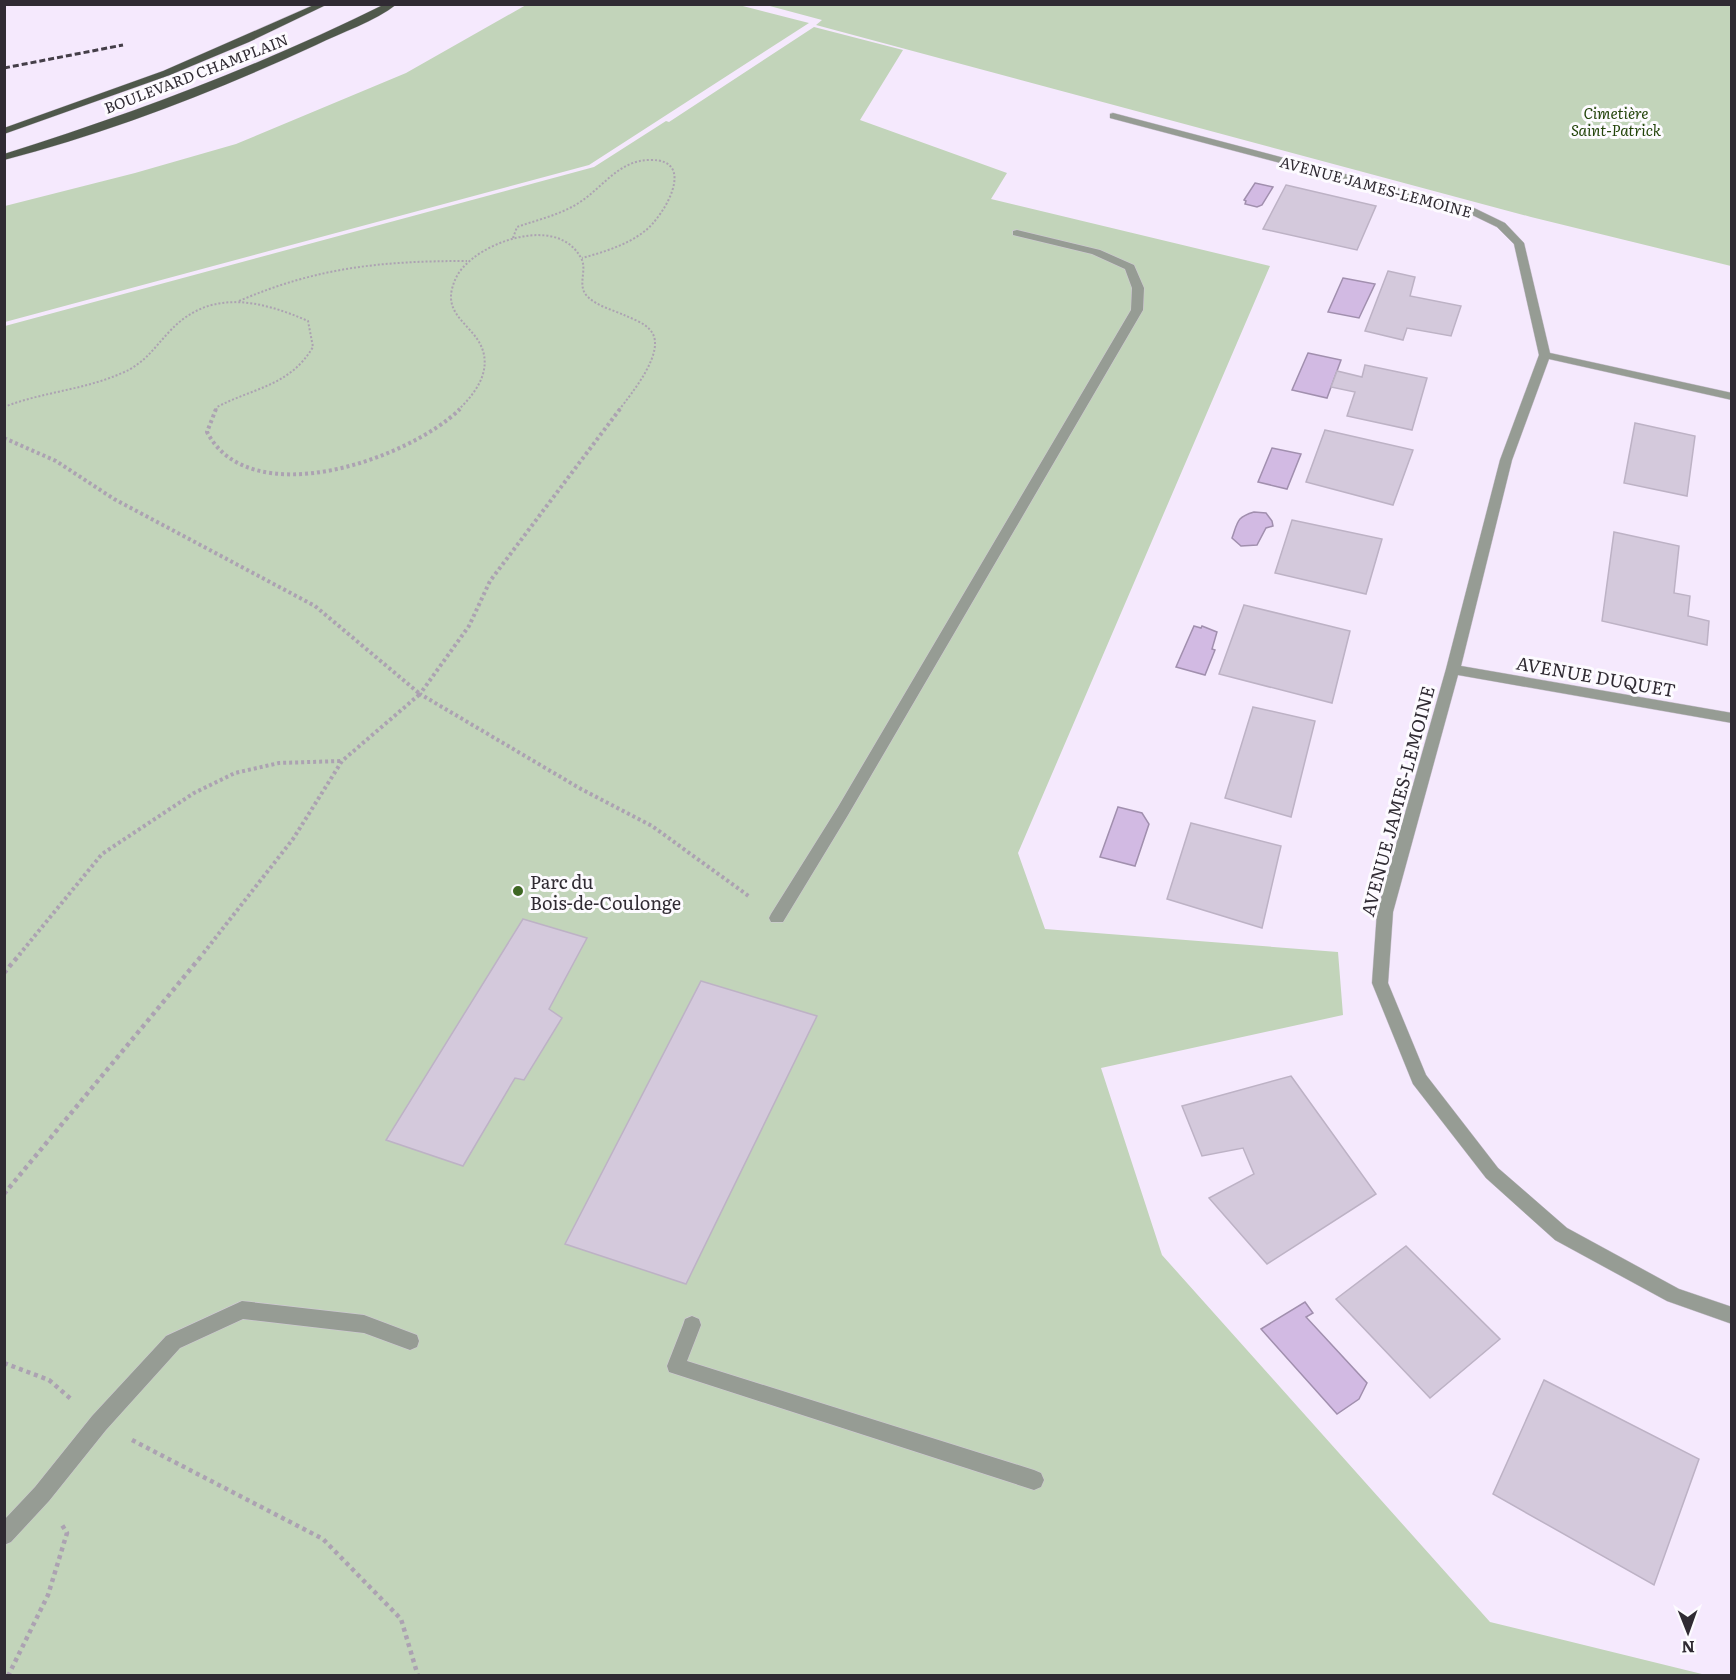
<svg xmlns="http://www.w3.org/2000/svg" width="1736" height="1680" font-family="Literata,serif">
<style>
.green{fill:#c2d4ba}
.water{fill:#d2bae3;stroke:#a18fae;stroke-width:1.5}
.building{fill:#d4c9dc;stroke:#bdb2c5;stroke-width:1.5}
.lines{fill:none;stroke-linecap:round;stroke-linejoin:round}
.service-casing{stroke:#d2c7d9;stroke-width:1}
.minor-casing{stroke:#d2c7d9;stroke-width:1}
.primary-casing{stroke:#d2c7d9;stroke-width:1}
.path-far2{stroke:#aca2b2;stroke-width:2;stroke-dasharray:2 2;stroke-linecap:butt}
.path-far1{stroke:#aca2b2;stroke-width:4;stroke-dasharray:3 3;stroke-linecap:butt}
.path{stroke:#aca2b2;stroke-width:4.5;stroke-dasharray:4 4;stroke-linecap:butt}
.service{fill:#969c94;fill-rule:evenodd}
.minor{fill:#969c94;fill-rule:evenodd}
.primary{fill:#4f584b;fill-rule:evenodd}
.rail{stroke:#443e48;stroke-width:3;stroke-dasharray:6 3;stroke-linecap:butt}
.poi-dot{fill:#3e6723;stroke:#fdfbff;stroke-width:2}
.labels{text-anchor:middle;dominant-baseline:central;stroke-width:6;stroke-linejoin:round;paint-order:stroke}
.far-street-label{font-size:15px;fill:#302b33;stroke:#fdfbff}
.far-park-label{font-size:15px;font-style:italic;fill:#23440a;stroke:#fdfbff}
.street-label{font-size:18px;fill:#302b33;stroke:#fdfbff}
.poi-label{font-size:18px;fill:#302b33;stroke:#fdfbff;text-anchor:start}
</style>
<rect width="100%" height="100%" fill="#f5e9fd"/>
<g class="green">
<path d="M526 5H739L809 23 589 165 5 322V206L135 173 236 144 406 73Z"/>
<path d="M766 5H1731V266L1531 217 816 25 822 20Z"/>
<path d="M814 27 903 50 860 120 1007 173 991 199 1270 266 1018 853 1045 929 1338 952 1343 1015 1101 1068 1162 1255 1490 1622 1706 1675 5 1676V326L594 167 666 121 669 122Z"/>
</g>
<g class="water">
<path d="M1255 183 1273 187 1262 205 1257 207 1245 204 1246 201 1244 200Z"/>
<path d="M1343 278 1375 284 1359 318 1328 312Z"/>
<path d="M1308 353 1341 360 1327 398 1292 390Z"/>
<path d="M1272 448 1301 454 1287 489 1258 482Z"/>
<path d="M1254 512 1266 513 1272 521 1273 526 1266 528 1257 545 1241 546 1232 538C1238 521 1237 517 1254 512Z"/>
<path d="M1194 626 1201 628 1202 626 1217 632 1212 649 1215 650 1205 675 1176 667Z"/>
<path d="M1118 807 1142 813 1149 824 1135 866 1100 857Z"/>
<path d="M1305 1302 1313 1313 1306 1317 1367 1383 1359 1399 1337 1414 1261 1329Z"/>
</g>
<g class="building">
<path d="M1286 185 1376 206 1357 250 1263 229Z"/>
<path d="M1388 271 1415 277 1410 296 1461 306 1451 336 1407 328 1403 340 1365 331Z"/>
<path d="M1365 365 1427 378 1412 430 1347 416 1355 392 1331 387 1337 371 1362 377Z"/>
<path d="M1635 423 1695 436 1687 496 1624 483Z"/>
<path d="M1325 430 1413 450 1393 505 1306 482Z"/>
<path d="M1292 520 1382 539 1366 594 1275 573Z"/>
<path d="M1614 532 1679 546 1674 593 1690 596 1688 616 1709 621 1707 645 1602 621Z"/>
<path d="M1244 605 1350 631 1332 703 1219 674Z"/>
<path d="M1253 707 1315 721 1291 817 1225 798Z"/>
<path d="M1191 823 1281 846 1262 928 1167 899Z"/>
<path d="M523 919 587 938 549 1009 562 1018 524 1080 515 1078 463 1166 386 1140Z"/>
<path d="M701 981 817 1016 686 1284 565 1244Z"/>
<path d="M1291 1076 1376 1194 1267 1264 1209 1198 1254 1174 1243 1148 1202 1156 1182 1106Z"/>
<path d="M1406 1246 1500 1339 1430 1398 1336 1299Z"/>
<path d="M1544 1380 1699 1459 1654 1585 1493 1494Z"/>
</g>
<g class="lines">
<g class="service-casing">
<g id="service">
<path d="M1017 230 1100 250 1134 265 1144 288 1143 310 848 815 783 922H771L769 918 771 914 838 807 1131 310 1132 288 1125 269 1092 254 1013 235V231Z"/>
<path d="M242 1301 364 1315 417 1335 419 1341 417 1347 410 1350 364 1333 243 1319 180 1348 106 1430 49 1501 11 1542 4 1545V1520L35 1487 92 1416 166 1336Z"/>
<path d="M692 1316 699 1319 701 1325 687 1361 1034 1470 1041 1473 1044 1480 1041 1487 1034 1490 669 1372 667 1366 683 1325 685 1319Z"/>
</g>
</g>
<g class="minor-casing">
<path id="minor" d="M1113 113 1474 208 1505 223 1524 243 1550 353 1732 393V400L1549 359 1512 460 1461 666 1732 713V723L1458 675 1393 912 1388 983 1426 1075 1498 1168 1567 1228 1679 1289 1732 1307V1324L1667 1301 1555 1240 1486 1178 1413 1084 1372 983 1377 912 1446 669 1500 460 1539 355 1514 244 1497 227 1466 212 1110 118V114Z"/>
</g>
<g class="primary-casing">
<g id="primary">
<path d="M316 4H328L249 42 170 75 4 134V128L163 71Z"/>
<path d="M385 4H397C374 22 342 32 316 45 216 91 111 132 4 160V154C135 113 262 65 385 4Z"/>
</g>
</g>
<g class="path-far2">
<path d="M513 238 517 227C537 220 559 215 577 204 602 189 618 160 650 160 698 159 664 216 645 231 627 245 604 252 582 258"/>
<path d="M239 301C318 267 382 261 467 261"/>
<path d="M4 407C42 392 84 390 122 373 144 364 154 348 169 332 209 288 260 300 308 321L313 347C290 386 253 388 217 407L216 410"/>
<path d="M458 410C474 395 490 374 483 351 476 327 445 317 452 289 455 276 462 267 472 259 499 237 560 219 581 258 588 270 576 286 588 297 597 306 613 310 624 315 633 319 645 323 651 331 667 351 631 394 619 410"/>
</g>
<g class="path-far1">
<path d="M216 409 207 432C250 515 409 459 460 409"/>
<path d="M620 409 490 581 469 626 420 694 581 789 652 826 750 897"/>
<path d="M4 438 56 461 114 499 315 606 420 694 342 761 293 839 202 955"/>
<path d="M19 955 102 854 194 793 235 773 279 763 341 761"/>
</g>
<g class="path">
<path d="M4 973 20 954"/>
<path d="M4 1194 203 954"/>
<path d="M4 1363 49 1380 71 1399"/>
<path d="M132 1440 323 1539 401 1619 418 1676"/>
<path d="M8 1676 48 1595 67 1533 62 1525"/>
</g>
<use href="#service" class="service"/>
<use href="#minor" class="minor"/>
<use href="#primary" class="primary"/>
<path class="rail" d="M4 68 123 45"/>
</g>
<circle class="poi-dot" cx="518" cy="891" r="6"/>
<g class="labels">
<g class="far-street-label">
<text transform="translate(196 73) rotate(-21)">BOULEVARD CHAMPLAIN</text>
<text transform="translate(1376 186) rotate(15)">AVENUE JAMES-LEMOINE</text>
</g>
<g class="far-park-label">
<text x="1616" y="112">Cimetière<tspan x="1616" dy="17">Saint-Patrick</tspan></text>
</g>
<g class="street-label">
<text transform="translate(1596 676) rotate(10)">AVENUE DUQUET</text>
<text transform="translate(1397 801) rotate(-75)">AVENUE JAMES-LEMOINE</text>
</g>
<g class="poi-label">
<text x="530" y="881">Parc du<tspan x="530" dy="21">Bois-de-Coulonge</tspan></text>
</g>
</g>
<rect width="1736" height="1680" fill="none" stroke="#302b33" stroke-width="12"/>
<g transform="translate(1688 1632) rotate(179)" stroke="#fdfbff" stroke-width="4.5" paint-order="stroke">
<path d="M0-4.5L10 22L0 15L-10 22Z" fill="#302b33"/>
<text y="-9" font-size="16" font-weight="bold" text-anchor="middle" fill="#302b33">N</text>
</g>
</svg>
